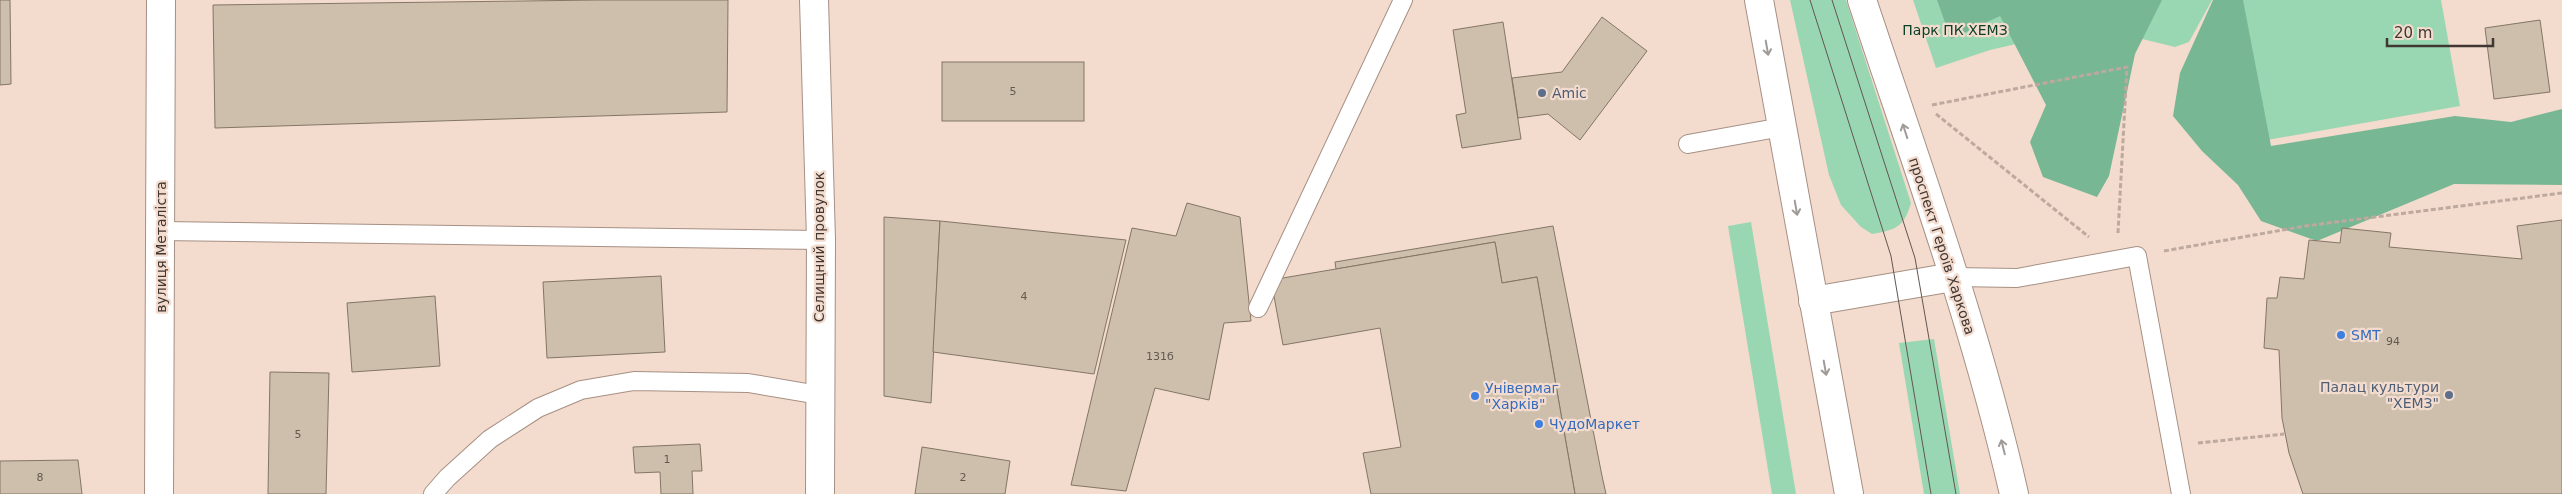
<svg xmlns="http://www.w3.org/2000/svg" width="2562" height="494" font-family="'DejaVu Sans',sans-serif">
<style>
.green{fill:#99d7b3}
.forest{fill:#77b793}
.building{fill:#cdbfac;stroke:#837664}
.lines{fill:none;stroke-linecap:round;stroke-linejoin:round}
.service-casing{stroke:#a69084;stroke-width:20}
.minor-casing{stroke:#a69084;stroke-width:30}
.primary-casing{stroke:#a69084;stroke-width:30}
.path{stroke:#bda99e;stroke-width:3;stroke-dasharray:5 2.5;stroke-linecap:butt}
.service{stroke:#fff;stroke-width:18}
.minor{stroke:#fff;stroke-width:28}
.primary{stroke:#fff;stroke-width:28}
.tram{stroke:#62564f;stroke-width:1}
.oneway{stroke:#a09b98}
.service-dot{fill:#5c6f8a;stroke:#f3dbce;stroke-width:2}
.shop-dot{fill:#3f7fe0;stroke:#f3dbce;stroke-width:2}
.labels{text-anchor:middle;dominant-baseline:central;stroke-width:4.5;stroke-linejoin:round;paint-order:stroke}
.number-label{font-size:11px;fill:#645950}
.park-label{font-size:14px;fill:#0c4028;stroke:#f3dbce}
.service-label{font-size:14px;fill:#4e5e75;stroke:#f3dbce;text-anchor:start}
.street-label{font-size:14px;fill:#413732;stroke:#f3dbce}
.shop-label{font-size:14px;fill:#366cbe;stroke:#f3dbce;text-anchor:start}
</style>
<rect width="100%" height="100%" fill="#f3dbce"/>
<g class="green">
<path d="M1790 0H1846L1911 203C1904 227 1896 230 1872 234L1861 227 1841 205 1829 175Z"/>
<path d="M1913 0H2212L2189 42 2175 47 2130 36 2029 41 1990 50 1936 68Z"/>
<path d="M2242 0H2441L2460 106 2267 140Z"/>
<path d="M1751 222 1796 494H1772L1728 226Z"/>
<path d="M1934 339 1960 494H1924L1899 343Z"/>
</g>
<g class="forest">
<path d="M1937 0H2162L2135 54 2109 176 2097 197 2043 177 2030 142 2046 105 2000 16 1951 39Z"/>
<path d="M2213 0H2243L2271 146 2455 116 2511 122 2562 109V185L2454 184 2317 241 2261 221 2238 185 2202 151 2173 116 2180 73Z"/>
</g>
<g class="building">
<path d="M0 0H10L11 84 0 85Z"/>
<path d="M599 0H728L727 112 215 128 213 5Z"/>
<path d="M1602 17 1647 51 1580 140 1548 114 1518 118 1512 78 1562 72Z"/>
<path d="M2540 20 2550 92 2494 99 2485 28Z"/>
<path d="M1503 22 1521 139 1462 148 1456 115 1466 113 1453 30Z"/>
<rect x="942" y="62" width="142" height="59"/>
<path d="M1187 203 1240 217 1251 321 1224 323 1209 400 1155 388 1126 491 1071 485 1132 228 1176 236Z"/>
<path d="M884 217 940 221 931 403 884 396Z"/>
<path d="M2562 220V494H2303L2289 453 2282 418 2279 350 2264 348 2267 298H2277L2280 277 2304 279 2309 240 2340 243 2342 228 2391 233 2389 247 2522 259 2517 226Z"/>
<path d="M940 221 1126 240 1094 374 933 352Z"/>
<path d="M1553 226 1602 476 1606 494H1575L1537 277 1502 283 1495 242 1336 269 1335 262Z"/>
<path d="M1495 242 1502 283 1537 277 1575 494H1371L1363 453 1401 447 1380 328 1283 345 1271 280Z"/>
<path d="M661 276 665 352 547 358 543 282Z"/>
<path d="M435 296 440 366 352 372 347 303Z"/>
<path d="M270 372 329 373 326 494H268Z"/>
<path d="M700 444 702 471H692L693 494H661L660 472 635 473 633 447Z"/>
<path d="M922 447 1010 461 1005 494H915Z"/>
<path d="M78 460 82 494H0V461Z"/>
</g>
<g class="lines">
<g class="service-casing">
<g id="service">
<path d="M1688 144 1782 127"/>
<path d="M161 231 821 240"/>
<path d="M1953 277 2017 278 2137 256 2181 494"/>
<path d="M1258 308 1403 0"/>
<path d="M433 494 447 478 490 439 538 408 581 390 634 381 748 383 819 395"/>
</g>
</g>
<g class="minor-casing">
<g id="minor">
<path d="M814 0 821 240 820 494"/>
<path d="M159 494 161 0"/>
</g>
</g>
<g class="primary-casing">
<g id="primary">
<path d="M1759 0 1849 494"/>
<path d="M1862 0C1916 163 1976 326 2014 494"/>
<path d="M1813 301 1953 277"/>
</g>
</g>
<g class="path">
<path d="M1932 105 2127 67 2118 233"/>
<path d="M1936 114 2089 237"/>
<path d="M2164 251 2305 226 2562 193"/>
<path d="M2198 443 2284 434"/>
</g>
<use href="#service" class="service"/>
<use href="#minor" class="minor"/>
<use href="#primary" class="primary"/>
<g class="tram">
<path d="M1810 0 1891 256 1931 494"/>
<path d="M1832 0 1915 258 1956 494"/>
</g>
</g>
<defs><path id="oneway-shaft" d="M-6 0H5M1.5-3L5.5 0L1.5 3" fill="none" stroke-width="1.6" stroke-linecap="round" stroke-linejoin="round" transform="scale(1.25)"/></defs>
<g class="oneway">
<use href="#oneway-shaft" transform="translate(1767 48) rotate(80)"/>
<use href="#oneway-shaft" transform="translate(1905 131) rotate(-108)"/>
<use href="#oneway-shaft" transform="translate(1796 208) rotate(80)"/>
<use href="#oneway-shaft" transform="translate(1825 368) rotate(80)"/>
<use href="#oneway-shaft" transform="translate(2003 447) rotate(-104)"/>
</g>
<g class="service-dot">
<circle cx="1542" cy="93" r="5"/>
<circle cx="2449" cy="395" r="5"/>
</g>
<g class="shop-dot">
<circle cx="2341" cy="335" r="5"/>
<circle cx="1475" cy="396" r="5"/>
<circle cx="1539" cy="424" r="5"/>
</g>
<g class="labels">
<g class="number-label">
<text x="1013" y="91">5</text>
<text x="1024" y="296">4</text>
<text x="2393" y="341">94</text>
<text x="1160" y="356">131б</text>
<text x="298" y="434">5</text>
<text x="667" y="459">1</text>
<text x="40" y="477">8</text>
<text x="963" y="477">2</text>
</g>
<g class="park-label">
<text x="1955" y="30">Парк ПК ХЕМЗ</text>
</g>
<g class="service-label">
<text x="1552" y="93">Amic</text>
<text x="2439" y="387" text-anchor="end">Палац культури<tspan x="2439" dy="16">"ХЕМЗ"</tspan></text>
</g>
<g class="street-label">
<text transform="translate(1942 246) rotate(72)">проспект Героїв Харкова</text>
<text transform="translate(161 247) rotate(-90)">вулиця Металіста</text>
<text transform="translate(819 247) rotate(-90)">Селищний провулок</text>
</g>
<g class="shop-label">
<text x="2351" y="335">SMT</text>
<text x="1485" y="388">Універмаг<tspan x="1485" dy="16">"Харків"</tspan></text>
<text x="1549" y="424">ЧудоМаркет</text>
</g>
</g>
<path d="M2387 38v8h106v-8" fill="none" stroke="#413732" stroke-width="2.5"/>
<text x="2394" y="38" font-size="15" fill="#413732" stroke="#f3dbce" stroke-width="4" paint-order="stroke">20 m</text>
</svg>
